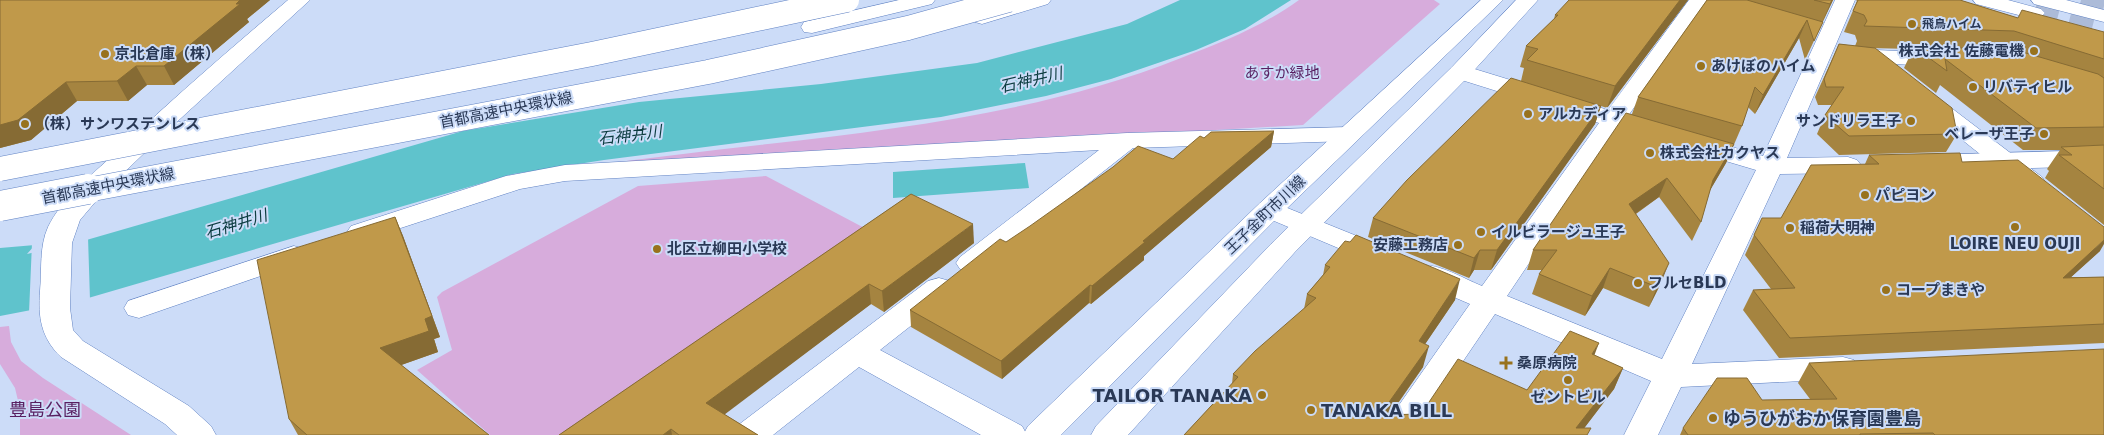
<svg xmlns="http://www.w3.org/2000/svg" width="2104" height="435" font-family="'DejaVu Sans','Noto Sans JP',sans-serif">
<style>
.green{fill:#d7acdc}
.water{fill:#5fc3cc}
.pier{fill:#ccdcf8}
.lines{fill:none;stroke-linecap:round;stroke-linejoin:round}
.primary-tunnel{stroke:#acbbd8;stroke-width:24;stroke-dasharray:24 12;stroke-linecap:butt}
.street-casing{stroke:#6082c3;stroke-width:1}
.secondary-casing{stroke:#6082c3;stroke-width:1}
.primary-casing{stroke:#6082c3;stroke-width:1}
.highway-casing{stroke:#6082c3;stroke-width:1}
.street{fill:#fff;fill-rule:evenodd}
.secondary{fill:#fff;fill-rule:evenodd}
.primary{fill:#fff;fill-rule:evenodd}
.highway{fill:#fff;fill-rule:evenodd}
.highway-bridge-far1-casing{stroke:#6082c3;stroke-width:25;stroke-linecap:butt}
.highway-bridge-casing{stroke:#6082c3;stroke-width:31;stroke-linecap:butt}
.highway-bridge-far1{stroke:#fff;stroke-width:24}
.highway-bridge{stroke:#fff;stroke-width:30}
.wall{fill:#a58440}
.shaded-wall{fill:#866b34}
.building{fill:#c0994a;stroke:#866b34}
.poi-dot{fill:#98721d;stroke:#ccdcf8;stroke-width:2}
.labels{text-anchor:middle;dominant-baseline:central;stroke-width:4;stroke-linejoin:round;paint-order:stroke}
.far-poi-label{font-size:12px;font-weight:bold;fill:#2a3956;stroke:#ccdcf8;text-anchor:start}
.poi-label{font-size:15px;font-weight:bold;fill:#2a3956;stroke:#ccdcf8;text-anchor:start}
.park-label{font-size:15px;fill:#591f61;stroke:#ccdcf8}
.street-label{font-size:15px;fill:#2a3956;stroke:#ccdcf8}
.water-label{font-size:16px;font-style:italic;fill:#0c3c40;stroke:#ccdcf8}
.near-poi-label{font-size:18px;font-weight:bold;fill:#2a3956;stroke:#ccdcf8;text-anchor:start}
.near-park-label{font-size:18px;fill:#591f61;stroke:#ccdcf8}
</style>
<rect width="100%" height="100%" fill="#ccdcf8"/>
<g class="green">
<path d="M1299 0H1434L1440 4 1303 125 577 167C641 159 705 151 768 144 908 128 1050 110 1181 58 1223 42 1263 26 1299 0Z"/>
<path d="M766 176 872 232 583 435H490L417 370 452 350 437 297 442 292 638 186Z"/>
<path d="M9 326 11 342 21 361 43 378 131 435H20V409L15 388 0 364V327Z"/>
</g>
<g class="water">
<path d="M1180 0H1291L1245 29 1196 50 1111 79 1046 96 941 117 604 160 513 174 78 301 0 316V248L35 245 27 254 83 241 463 131 639 102 821 84 977 63 1127 24Z"/>
<path d="M1025 163 1029 188 893 198V172Z"/>
</g>
<path class="pier" d="M88 237 90 300 29 313 32 243 38 244 34 250Z"/>
<g class="lines">
<g class="primary-tunnel">
<path d="M2081 0 2104 6"/>
<path d="M2034 13 2104 31"/>
</g>
<g class="street-casing">
<g id="street">
<path d="M288 0H310L168 130 102 194 80 220 72 243 70 308 73 330 83 341 189 406 211 426 216 435H177L165 424 61 357C41 338 38 317 40 291 42 270 39 247 48 227 62 198 91 176 114 154 170 101 229 50 288 0Z"/>
<path d="M1689 0H1710L1628 116 1664 127 1667 132 1664 137 1655 139 1619 129 1507 296 1662 359 1756 170 1685 149 1681 144 1685 139 1694 136 1763 156 1835 0H1855L1787 158 1848 157 1857 160 1861 165 1857 170 1848 173 1780 174 1692 364 1843 357 1854 360 1859 368 1854 376 1843 379 1681 387 1658 435H1624L1651 381 1495 314 1413 435H1378L1470 304 1414 280 1409 273 1414 266C1436 261 1462 278 1482 286L1599 123 1452 77 1449 72 1452 67 1460 65 1468 67 1608 110Z"/>
<path d="M1852 49 1946 53 1954 55 1957 60 1954 65 1946 67 1844 61 1841 56 1844 51Z"/>
<path d="M1349 127 1358 129 1361 134 1358 139 1349 141 1133 148 980 269 970 272 960 269 956 263 960 257 1099 150 565 181 520 189 361 241 351 238 347 232 351 226 506 176 565 165 1127 133Z"/>
<path d="M2104 150V166L1926 171 1917 168 1913 163 1917 158 1926 155Z"/>
<path d="M1270 201 1389 249 1393 255 1389 261 1379 264 1369 261 1260 215 1256 209 1260 203Z"/>
<path d="M294 246 304 249 308 255 304 261 139 318 128 315 124 308 128 301Z"/>
<path d="M939 278 950 281 954 288 950 295 880 350 1022 426 1027 435H981L859 367 773 435H732L737 426 928 281Z"/>
</g>
</g>
<g class="secondary-casing">
<path id="secondary" d="M1925 92 1933 94 2042 177 2046 183 2042 189 2033 191 2024 189 1917 104 1913 99 1917 94Z"/>
</g>
<g class="primary-casing">
<g id="primary">
<path d="M1481 0H1503L1280 215 1061 435H1023L1028 426 1260 203Z"/>
<path d="M1516 0H1538L1468 77 1295 252 1128 435H1091L1096 426 1275 240 1452 67Z"/>
<path d="M1973 0H2008L2041 9 2045 13 2041 17 2034 19 1976 4Z"/>
</g>
</g>
<g class="highway-casing">
<g id="highway">
<path d="M899 0H935L932 4 812 33 804 32 801 27 804 22Z"/>
<path d="M1019 0H1051L1048 4 982 24 975 22 971 18 975 14Z"/>
<path d="M2031 0H2066L2104 10V22L2034 4Z"/>
</g>
</g>
<use href="#street" class="street"/>
<use href="#secondary" class="secondary"/>
<use href="#primary" class="primary"/>
<use href="#highway" class="highway"/>
<g class="highway-bridge-far1-casing">
<g id="highway-bridge-far1">
<path d="M0 169 592 54 847 0"/>
<path d="M82 191 708 72 908 28 1009 0"/>
</g>
</g>
<g class="highway-bridge-casing">
<path id="highway-bridge" d="M0 206 88 189"/>
</g>
<use href="#highway-bridge-far1" class="highway-bridge-far1"/>
<use href="#highway-bridge" class="highway-bridge"/>
</g>
<g class="wall">
<path d="M0 0H270L247 19 249 22 174 85H147L128 101H77L31 140 0 148Z"/>
<path d="M1688 0 1607 108 1601 106 1595 124 1491 270H1474L1469 278 1368 237 1373 218 1521 81 1524 68 1520 67 1526 46 1554 19 1555 15Z"/>
<path d="M1707 0H1833L1805 60 1799 38 1755 114 1748 107 1742 126 1726 163 1710 190 1701 222 1692 241 1659 197 1636 214 1661 283 1649 307 1603 288 1585 316 1532 294 1539 274 1542 270H1527L1533 250 1632 114 1638 97Z"/>
<path d="M1856 0H1960L2018 18 2104 32V225L2045 178 2049 171 2047 169 2060 150H2023L1940 85 1936 93 1904 68 1913 49 1869 48 1957 134 1946 152 1839 155 1817 134 1825 115 1832 105H1818L1815 97 1839 44 1855 46 1857 41 1855 35 1844 32 1857 1Z"/>
<path d="M1274 131 1271 147 1144 256V260L1091 304 1089 303 1002 379 911 327 910 310 1006 242 1173 159 1204 138Z"/>
<path d="M1869 155 1962 162 2100 251 2071 277H2104V343L1779 358 1743 310 1753 290 1771 289 1745 255 1754 235 1865 164Z"/>
<path d="M911 194 974 243 884 312 871 304 724 414 758 435H559Z"/>
<path d="M395 217 403 236 440 337 434 339 438 352 401 365 489 435H298L289 419Z"/>
<path d="M1325 265 1455 300 1425 344 1423 367 1390 415 1421 414 1527 390 1595 356 1623 368 1614 389 1584 428 1184 435 1232 384 1233 374 1304 309 1307 294 1323 275Z"/>
<path d="M1809 363 2104 435H1680L1683 428 1762 400 1810 399 1798 383Z"/>
</g>
<g class="shaded-wall">
<path d="M240 0H270L247 19 249 22 174 85 164 66Z"/>
<path d="M1680 0H1688L1607 108 1615 86Z"/>
<path d="M1832 0H1833L1821 25 1830 4Z"/>
<path d="M1807 20 1799 38 1755 114 1763 95Z"/>
<path d="M136 66 147 85 128 101 117 81Z"/>
<path d="M66 82 77 101 31 140 0 148V125Z"/>
<path d="M1601 106 1595 124 1491 270 1497 250Z"/>
<path d="M1274 131 1271 147 1144 256V260L1091 304 1092 286 1143 241Z"/>
<path d="M1734 144 1726 163 1705 199 1713 180Z"/>
<path d="M1667 178 1659 197 1622 223 1629 204Z"/>
<path d="M395 217 403 236 440 337 434 339 438 352 390 369 380 348 425 319Z"/>
<path d="M973 224 974 243 884 312 882 291Z"/>
<path d="M2104 240V244L2100 251 2049 297 2063 278Z"/>
<path d="M1480 250 1474 270 1469 278 1474 258Z"/>
<path d="M1669 263 1661 283 1649 307 1657 287Z"/>
<path d="M1610 268 1603 288 1585 316 1592 296Z"/>
<path d="M1460 279 1455 300 1413 362 1419 341Z"/>
<path d="M869 284 871 304 712 424 706 403Z"/>
<path d="M1090 285 1089 303 1002 379 1001 361Z"/>
<path d="M1599 343 1591 364 1592 354Z"/>
<path d="M1429 346 1423 367 1376 434 1382 412Z"/>
<path d="M1623 368 1614 389 1579 435 1576 428Z"/>
<path d="M671 429 672 435H663Z"/>
</g>
<g class="building">
<path d="M0 0H240L236 4H240L164 66H136L117 81 66 82 18 120 0 125Z"/>
<path d="M1569 0H1680L1615 86 1527 60 1538 49 1526 46 1558 15H1555Z"/>
<path d="M1707 0H1747L1823 22 1814 41 1807 20 1763 95 1755 87 1742 126 1638 97Z"/>
<path d="M1814 0H1832L1830 4Z"/>
<path d="M1858 0H1960L2018 18 2022 10 2104 32V59L2014 31 1864 26 1867 21 1864 15 1853 11Z"/>
<path d="M1839 44 1875 48 1952 108 1957 134 1849 136 1825 115 1844 87H1826L1824 79Z"/>
<path d="M1914 47 2012 49 2098 74 2104 78V127L2036 128 1945 59 1947 71Z"/>
<path d="M1511 78 1601 106 1497 250H1480L1474 258 1373 218 1407 180Z"/>
<path d="M1626 113 1734 144 1713 180 1701 222 1667 178 1629 204 1669 263 1657 287 1610 268 1592 296 1539 274 1557 250H1533Z"/>
<path d="M1274 131 1143 241 1145 242 1092 286 1090 285 1001 361 910 310 1000 239 1006 242 1030 226 1113 167 1138 146 1173 159 1200 136 1204 138 1211 132Z"/>
<path d="M2104 145V189L2059 155H2072L2061 147Z"/>
<path d="M1960 153 1962 162 2018 160 2104 227V240L2063 278 2104 277V324L1790 338 1753 290 1795 288 1754 235 1762 218H1781L1811 165 1879 164 1869 155Z"/>
<path d="M911 194 973 224 882 291 869 284 706 403 758 435H679L671 429 663 435H559Z"/>
<path d="M395 217 432 316 425 319 429 331 380 348 489 435H307L289 419 257 260Z"/>
<path d="M1356 235 1460 279 1419 341 1429 346 1382 412V415L1421 414 1458 359 1527 390 1570 331 1599 343 1592 354 1623 368 1576 428H1591L1587 435H1184L1238 377 1233 374 1255 351 1316 298 1307 294 1330 267 1325 265 1345 241 1350 242Z"/>
<path d="M2104 349V435H1935L1933 433 1860 434V435H1688L1683 428 1717 378H1747L1762 400 1837 399 1809 363Z"/>
</g>
<g class="poi-dot">
<circle cx="1912" cy="24" r="5"/>
<circle cx="2034" cy="51" r="5"/>
<circle cx="105" cy="54" r="5"/>
<circle cx="1701" cy="66" r="5"/>
<circle cx="1973" cy="87" r="5"/>
<circle cx="1528" cy="114" r="5"/>
<circle cx="1911" cy="121" r="5"/>
<circle cx="25" cy="124" r="5"/>
<circle cx="2044" cy="134" r="5"/>
<circle cx="1650" cy="153" r="5"/>
<circle cx="1865" cy="195" r="5"/>
<circle cx="2015" cy="227" r="5"/>
<circle cx="1790" cy="228" r="5"/>
<circle cx="1481" cy="232" r="5"/>
<circle cx="1458" cy="245" r="5"/>
<circle cx="657" cy="249" r="5"/>
<circle cx="1638" cy="283" r="5"/>
<circle cx="1886" cy="290" r="5"/>
<path d="M1503.5 355.5h5v5h5v5h-5v5h-5v-5h-5v-5h5z"/>
<circle cx="1568" cy="380" r="5"/>
<circle cx="1262" cy="395" r="5"/>
<circle cx="1311" cy="410" r="5"/>
<circle cx="1713" cy="418" r="5"/>
</g>
<g class="labels">
<g class="far-poi-label">
<text x="1922" y="24">飛鳥ハイム</text>
</g>
<g class="poi-label">
<text x="2024" y="51" text-anchor="end">株式会社 佐藤電機</text>
<text x="115" y="54">京北倉庫（株）</text>
<text x="1711" y="66">あけぼのハイム</text>
<text x="1983" y="87">リバティヒル</text>
<text x="1538" y="114">アルカディア</text>
<text x="1901" y="121" text-anchor="end">サンドリラ王子</text>
<text x="35" y="124">（株）サンワステンレス</text>
<text x="2034" y="134" text-anchor="end">ベレーザ王子</text>
<text x="1660" y="153">株式会社カクヤス</text>
<text x="1875" y="195">パピヨン</text>
<text x="1800" y="228">稲荷大明神</text>
<text x="1491" y="232">イルビラージュ王子</text>
<text x="2015" y="244" text-anchor="middle">LOIRE NEU OUJI</text>
<text x="1448" y="245" text-anchor="end">安藤工務店</text>
<text x="667" y="249">北区立柳田小学校</text>
<text x="1648" y="283">フルセBLD</text>
<text x="1896" y="290">コープまきや</text>
<text x="1517" y="363">桑原病院</text>
<text x="1568" y="397" text-anchor="middle">ゼントビル</text>
</g>
<g class="park-label">
<text x="1282" y="73">あすか緑地</text>
</g>
<g class="street-label">
<text transform="translate(506 110) rotate(-11)">首都高速中央環状線</text>
<text transform="translate(108 186) rotate(-11)">首都高速中央環状線</text>
<text transform="translate(1265 215) rotate(-44)">王子金町市川線</text>
</g>
<g class="water-label">
<text transform="translate(1031 80) rotate(-13)">石神井川</text>
<text transform="translate(630 135) rotate(-7)">石神井川</text>
<text transform="translate(236 224) rotate(-17)">石神井川</text>
</g>
<g class="near-poi-label">
<text x="1252" y="395" text-anchor="end">TAILOR TANAKA</text>
<text x="1321" y="410">TANAKA BILL</text>
<text x="1723" y="418">ゆうひがおか保育園豊島</text>
</g>
<g class="near-park-label">
<text x="45" y="409">豊島公園</text>
</g>
</g>
</svg>
